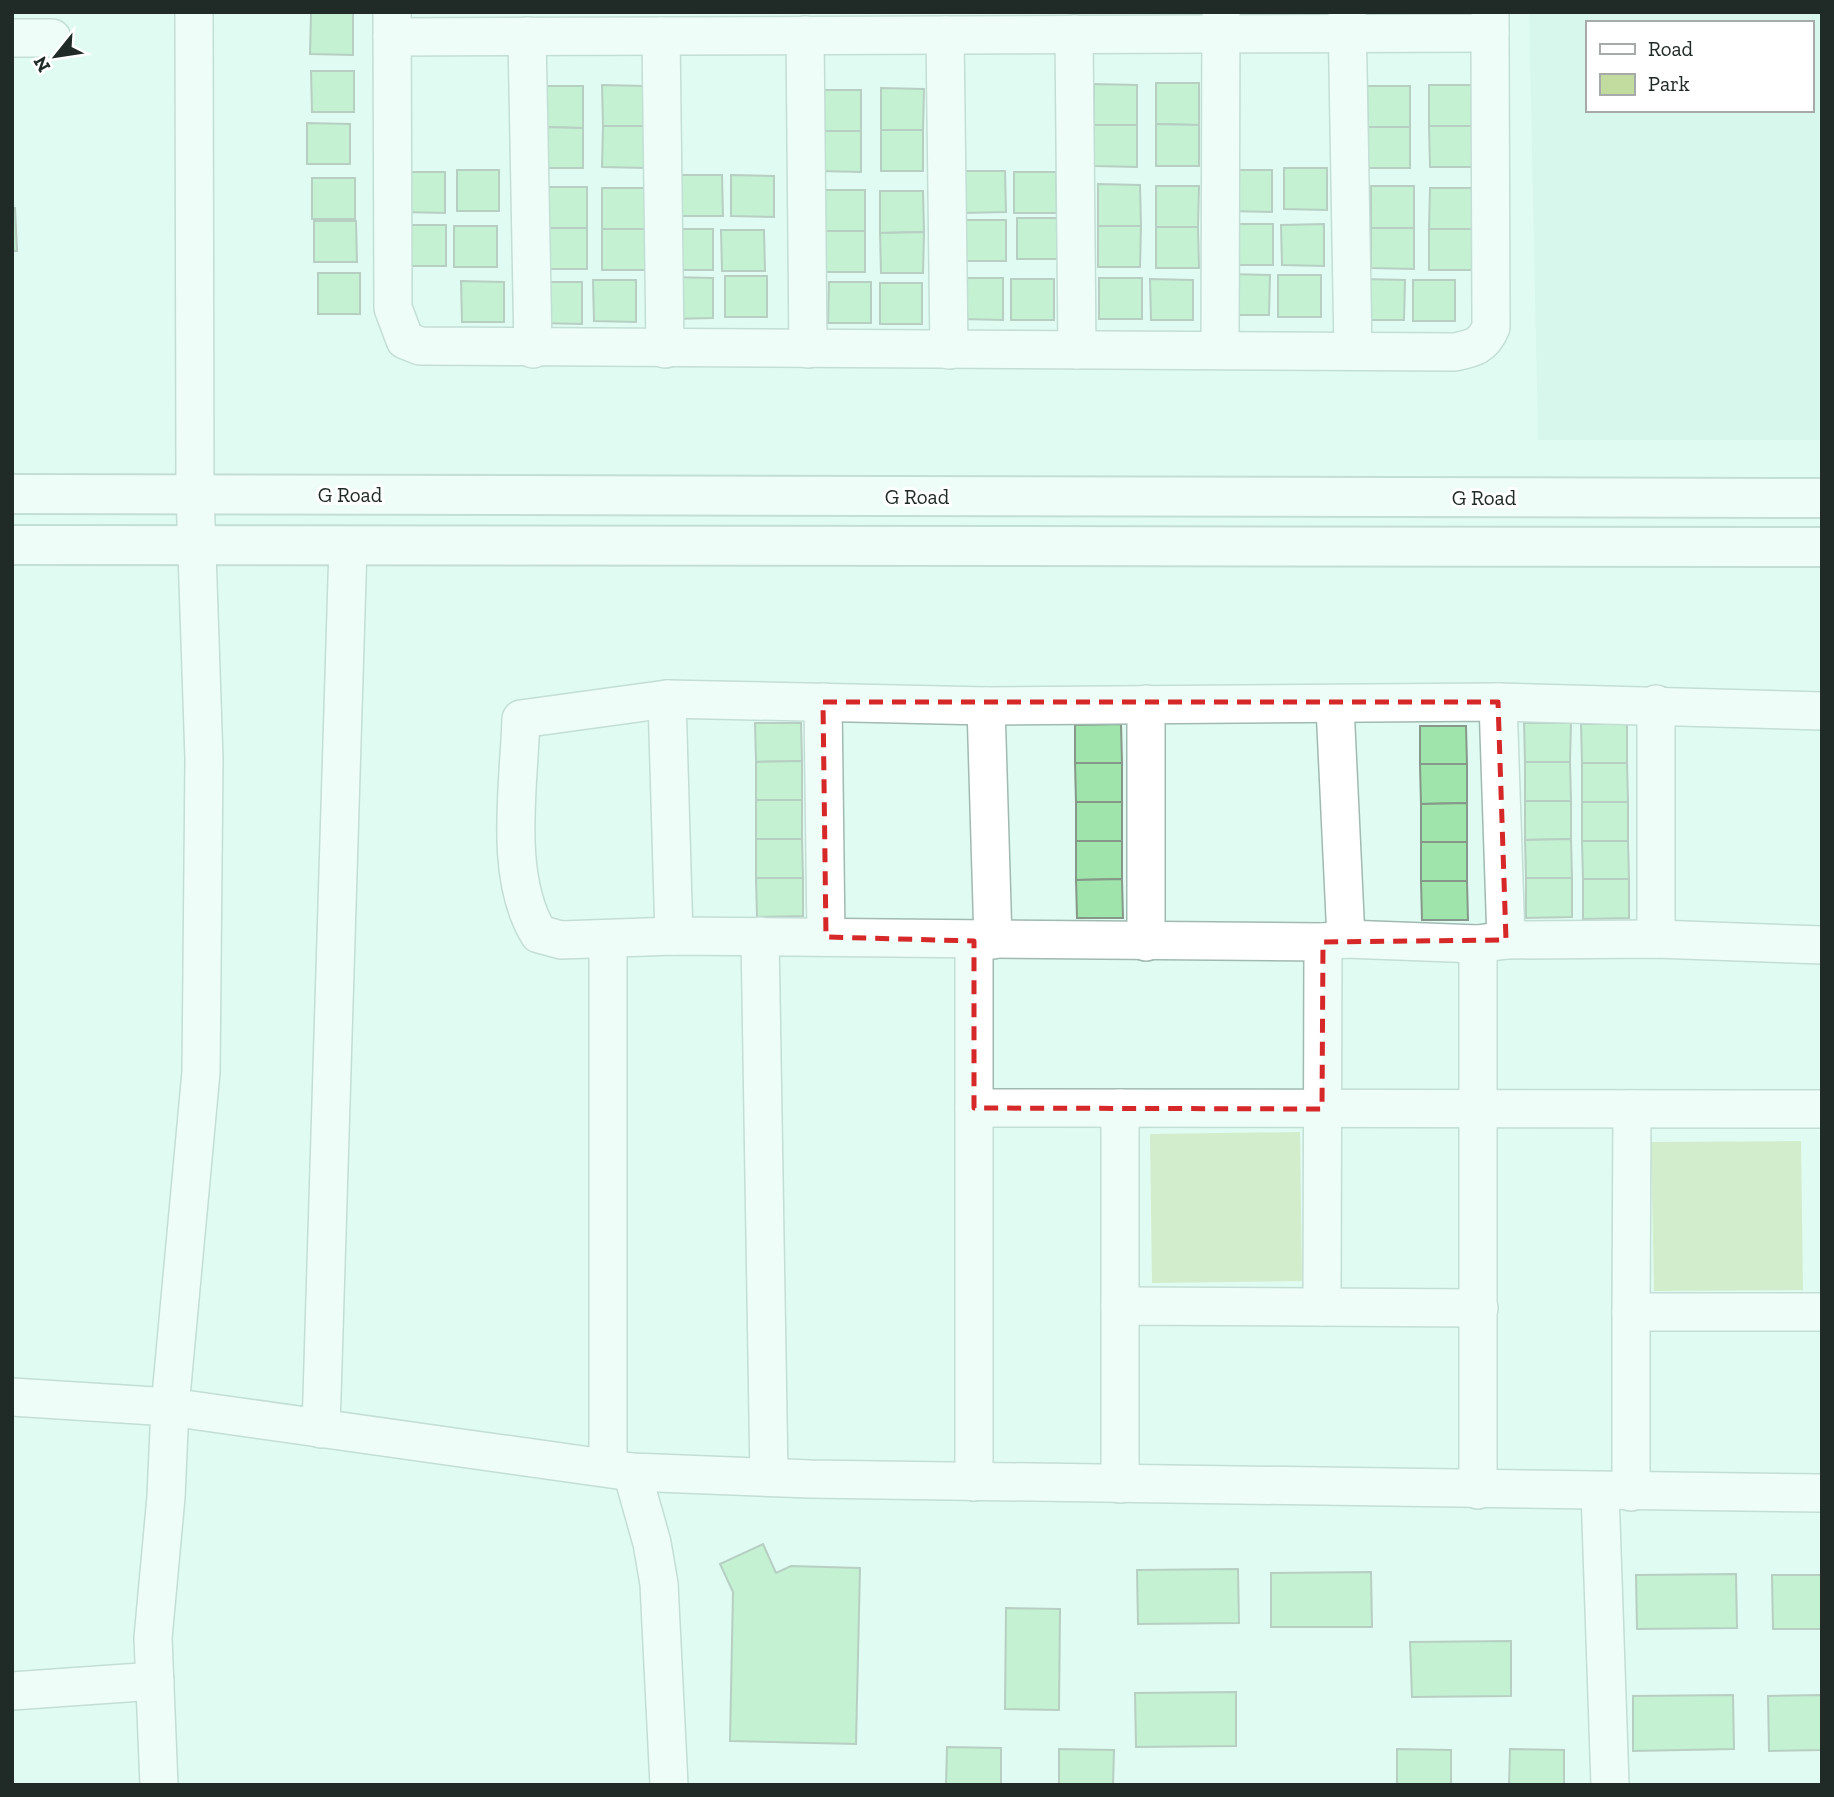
<svg xmlns="http://www.w3.org/2000/svg" width="1834" height="1797" font-family="'Zilla Slab',serif">
<style>
.built{fill:#cef1e5;fill-rule:evenodd}
.green{fill:#c2db9e}
.building{fill:#9fe4ab;stroke:#869889;stroke-width:2}
.lines{fill:none;stroke-linecap:round;stroke-linejoin:round}
.street-casing{stroke:#a0bab1;stroke-width:40}
.secondary-casing{stroke:#a0bab1;stroke-width:42}
.street{stroke:#fff;stroke-width:37}
.secondary{stroke:#fff;stroke-width:38}
.marked{fill:none;stroke:#d62828;stroke-width:5;stroke-dasharray:14 9;stroke-linejoin:round}
.labels{text-anchor:middle;dominant-baseline:central;stroke-width:6;stroke-linejoin:round;paint-order:stroke}
.street-label{font-size:21px;fill:#202a27;stroke:#fff}
</style>
<rect width="100%" height="100%" fill="#e0fbf2"/>
<path class="built" d="M1529 12H1822V440H1538ZM1587 23H1811V110H1587Z"/>
<g class="green">
<path d="M1300 1132 1302 1281 1152 1283 1150 1134Z"/>
<path d="M1801 1141 1803 1290 1654 1291 1651 1142Z"/>
</g>
<g class="building">
<path d="M311 13H353V55L310 54Z"/>
<path d="M311 71H354V112H312Z"/>
<path d="M1156 83H1199V125L1156 124Z"/>
<path d="M1094 84 1137 85V125H1094Z"/>
<path d="M602 85 645 86V126H603Z"/>
<rect x="1429" y="85" width="43" height="41"/>
<path d="M540 86H583V128L540 127Z"/>
<path d="M1367 86H1410V127H1368Z"/>
<path d="M881 88 924 89 923 130H881Z"/>
<rect x="819" y="90" width="42" height="41"/>
<path d="M307 123 350 124V164H307Z"/>
<path d="M1156 124 1199 125V166H1156Z"/>
<path d="M1094 125H1137V167L1094 166Z"/>
<path d="M603 126H645V168L602 167Z"/>
<path d="M1429 126H1472V167H1430Z"/>
<path d="M540 127 583 128V168H540Z"/>
<path d="M1368 127H1410V168H1367Z"/>
<rect x="881" y="130" width="42" height="41"/>
<path d="M819 131H861V172L819 171Z"/>
<path d="M1284 168H1327V210L1284 209Z"/>
<rect x="457" y="170" width="42" height="41"/>
<path d="M1230 170H1272V212L1229 211Z"/>
<path d="M963 171H1005L1006 212 963 213Z"/>
<path d="M402 172H445V213L403 212Z"/>
<path d="M1014 172H1056L1057 213H1014Z"/>
<path d="M679 175H722L723 216H680Z"/>
<path d="M731 175 774 176V217L731 216Z"/>
<rect x="312" y="178" width="43" height="41"/>
<path d="M1098 184 1140 185 1141 226H1098Z"/>
<path d="M1156 186H1199L1198 227H1156Z"/>
<rect x="1371" y="186" width="43" height="42"/>
<rect x="544" y="187" width="43" height="41"/>
<rect x="602" y="188" width="43" height="41"/>
<path d="M1430 188H1472V229H1429Z"/>
<path d="M823 190H865V231H822Z"/>
<path d="M880 191H923L924 232 880 233Z"/>
<path d="M12 208H15L17 251H12Z"/>
<rect x="1017" y="218" width="43" height="41"/>
<path d="M962 220H1006V261H963Z"/>
<path d="M314 221H356L357 262H314Z"/>
<path d="M1230 224H1273V265H1231Z"/>
<path d="M1324 224V266L1282 265 1281 225Z"/>
<rect x="403" y="225" width="43" height="41"/>
<rect x="454" y="226" width="43" height="41"/>
<path d="M1098 226H1141L1140 267H1098Z"/>
<path d="M1156 227H1198L1199 268H1156Z"/>
<rect x="544" y="228" width="43" height="41"/>
<path d="M1371 228H1414V269L1371 268Z"/>
<rect x="602" y="229" width="43" height="41"/>
<rect x="670" y="229" width="43" height="41"/>
<rect x="1429" y="229" width="43" height="41"/>
<path d="M721 230H764L765 271H722Z"/>
<rect x="822" y="231" width="43" height="41"/>
<path d="M924 232 923 273H881L880 233Z"/>
<rect x="318" y="273" width="42" height="41"/>
<path d="M1226 274 1270 275 1269 315H1227Z"/>
<rect x="1278" y="275" width="43" height="42"/>
<rect x="725" y="276" width="42" height="41"/>
<path d="M670 277 713 278V318L670 319Z"/>
<path d="M960 278H1003V320L960 319Z"/>
<rect x="1099" y="278" width="43" height="41"/>
<rect x="1011" y="279" width="43" height="41"/>
<path d="M1150 279 1193 280V320H1151Z"/>
<path d="M1362 279 1405 280 1404 320H1362Z"/>
<path d="M593 280H636V322L594 321Z"/>
<rect x="1413" y="280" width="42" height="41"/>
<path d="M461 281 504 282V322H462Z"/>
<path d="M539 282H582V324L539 323Z"/>
<path d="M829 282H871V323H828Z"/>
<rect x="880" y="283" width="42" height="41"/>
<path d="M755 723H801L802 761 756 762Z"/>
<path d="M1524 723H1571L1570 762H1525Z"/>
<path d="M1121 724 1122 763H1075V725Z"/>
<path d="M1581 724H1627V763H1582Z"/>
<path d="M1420 726H1466L1467 764H1420Z"/>
<path d="M802 761V800H756V762Z"/>
<path d="M1525 762H1570L1571 801H1525Z"/>
<path d="M1075 763H1122V802H1076Z"/>
<path d="M1582 763H1627L1628 802H1582Z"/>
<path d="M1420 764H1467V803L1421 804Z"/>
<rect x="756" y="800" width="46" height="39"/>
<path d="M1525 801H1571V839L1525 840Z"/>
<rect x="1076" y="802" width="46" height="39"/>
<rect x="1582" y="802" width="46" height="39"/>
<path d="M1467 803V842H1421V804Z"/>
<path d="M756 839H802L803 878H756Z"/>
<path d="M1571 839 1572 878H1526L1525 840Z"/>
<path d="M1076 841H1122V879L1076 880Z"/>
<path d="M1582 841H1628L1629 879H1583Z"/>
<rect x="1421" y="842" width="46" height="39"/>
<path d="M756 878H803V916L757 917Z"/>
<path d="M1526 878H1572V917L1526 918Z"/>
<path d="M1122 879 1123 918H1077L1076 880Z"/>
<path d="M1583 879H1629V918L1583 919Z"/>
<path d="M1421 881H1467L1468 920H1422Z"/>
<path d="M763 1544 776 1573 791 1566 860 1568 856 1744 730 1741 733 1592 720 1564Z"/>
<path d="M1238 1569 1239 1623 1138 1624 1137 1570Z"/>
<path d="M1371 1572 1372 1627H1271V1573Z"/>
<path d="M1736 1574 1737 1628 1637 1629 1636 1575Z"/>
<path d="M1772 1575H1822V1629H1773Z"/>
<path d="M1006 1608 1060 1609 1059 1710 1005 1709Z"/>
<path d="M1511 1641V1696L1412 1697 1410 1642Z"/>
<path d="M1236 1692V1746L1136 1747 1135 1693Z"/>
<path d="M1733 1695 1734 1749 1633 1751V1696Z"/>
<path d="M1822 1695V1750L1769 1751 1768 1696Z"/>
<path d="M947 1747 1001 1748V1785H946Z"/>
<path d="M1059 1749 1114 1750 1113 1785H1059Z"/>
<path d="M1397 1749 1451 1750V1785H1397Z"/>
<path d="M1510 1749 1564 1750V1785H1509Z"/>
</g>
<g class="lines">
<g class="street-casing">
<g id="street">
<path d="M392 12 393 308 405 340 420 346 1455 352C1474 348 1483 346 1491 327L1490 33"/>
<path d="M1347 12 1353 351"/>
<path d="M1074 34 1077 350"/>
<path d="M805 35 808 349"/>
<path d="M945 35 949 350"/>
<path d="M527 36 533 349"/>
<path d="M661 36 665 349"/>
<path d="M392 37 1490 33V12"/>
<path d="M12 38H52"/>
<path d="M1220 350 1221 12"/>
<path d="M667 699 674 936"/>
<path d="M823 702 826 937"/>
<path d="M1498 702 1506 940"/>
<path d="M1146 704V942"/>
<path d="M986 706 993 940"/>
<path d="M1335 706 1346 939"/>
<path d="M1822 711 1498 702 986 706 667 699 521 719C519 785 503 877 539 934L561 940 674 936 1323 942 1346 939 1478 944 1506 940 1656 939 1822 945"/>
<path d="M760 936 769 1477"/>
<path d="M608 939V1468"/>
<path d="M1656 939V704"/>
<path d="M974 941V1482"/>
<path d="M1478 944V1490"/>
<path d="M974 1108 1822 1109"/>
<path d="M1120 1306V1108"/>
<path d="M1322 1307 1323 942"/>
<path d="M1631 1312 1632 1109"/>
<path d="M12 1397 170 1407 632 1472 810 1479 1822 1493"/>
<path d="M321 1429 348 546"/>
<path d="M632 1472 652 1543 659 1584 669 1785"/>
<path d="M1120 1484V1306L1479 1308"/>
<path d="M1600 1492 1610 1785"/>
<path d="M1631 1492V1312H1822"/>
<path d="M12 1691 155 1681"/>
<path d="M159 1785 153 1638 166 1497 170 1407 201 1072 204 759 195 493 194 12"/>
</g>
</g>
<g class="secondary-casing">
<g id="secondary">
<path d="M12 494 1822 498"/>
<path d="M12 545 1822 547"/>
</g>
</g>
<use href="#street" class="street"/>
<use href="#secondary" class="secondary"/>
</g>
<path d="M0 0H1834V1797H0ZM823 702H1498L1506 940 1323 942 1322 1109 974 1108V941L826 937Z" fill="#e0fbf2" fill-opacity=".55" fill-rule="evenodd"/>
<path class="marked" d="M823 702H1498L1506 940 1323 942 1322 1109 974 1108V941L826 937Z"/>
<g class="labels">
<g class="street-label">
<text x="350" y="494">G Road</text>
<text x="917" y="496">G Road</text>
<text x="1484" y="497">G Road</text>
</g>
</g>
<rect width="1834" height="1797" fill="none" stroke="#202a27" stroke-width="28"/>
<rect x="1586" y="21" width="228" height="91" fill="#ffffff" stroke="#a6aaa9" stroke-width="2"/>
<rect x="1600" y="44" width="35" height="10" fill="#ffffff" stroke="#a6aaa9" stroke-width="2"/>
<text x="1648" y="56" font-size="21" fill="#202a27">Road</text>
<rect x="1600" y="74" width="35" height="21" fill="#c2db9e" stroke="#a6aaa9" stroke-width="2"/>
<text x="1648" y="91" font-size="21" fill="#202a27">Park</text>
<g transform="translate(56 56) rotate(240)" stroke="#ffffff" stroke-width="5" paint-order="stroke">
<path d="M0-5L12 26L0 18L-12 26Z" fill="#202a27"/>
<text y="-10" font-size="19" font-weight="bold" text-anchor="middle" fill="#202a27">N</text>
</g>
</svg>
